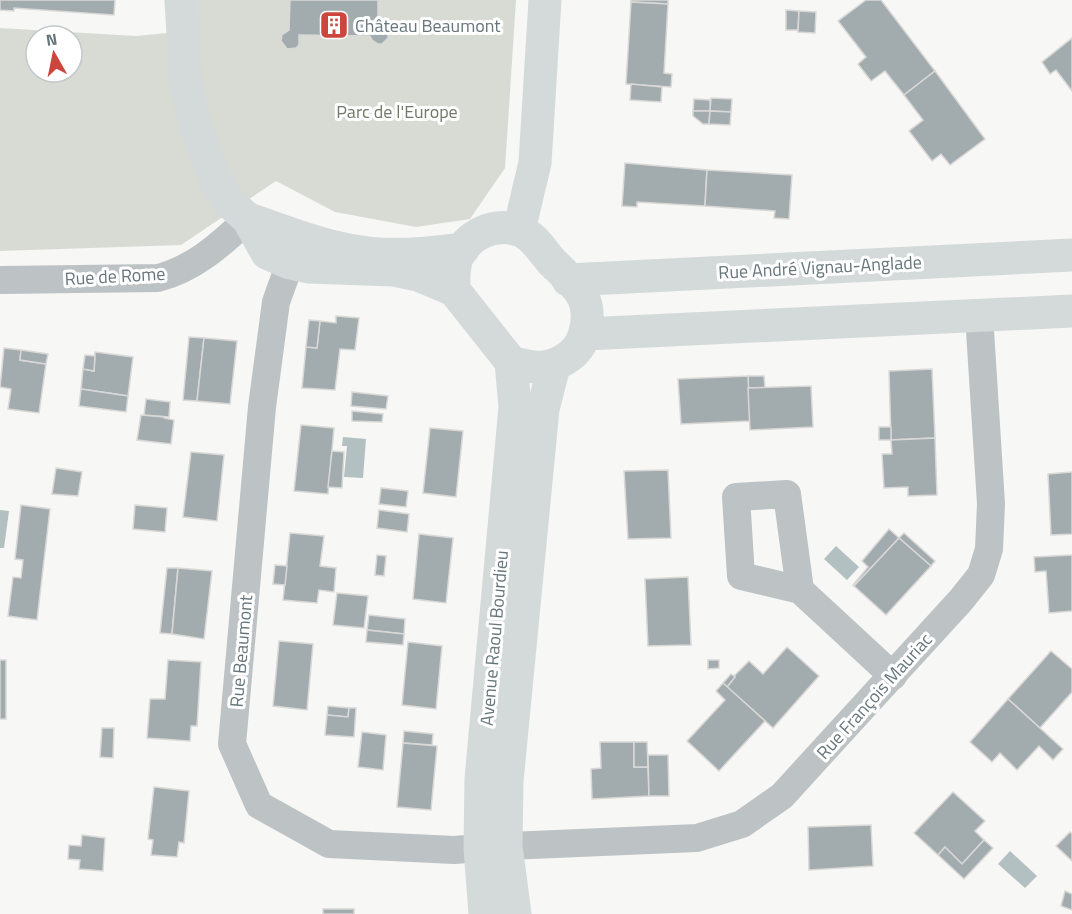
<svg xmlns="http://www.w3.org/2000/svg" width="1072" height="914" font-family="'Titillium Web',sans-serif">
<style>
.green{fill:#d8dbd4;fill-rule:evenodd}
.water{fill:#b3c0c2}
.building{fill:#a2acaf;stroke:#d9d8d7;stroke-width:1.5}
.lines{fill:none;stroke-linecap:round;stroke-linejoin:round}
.street{stroke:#bdc2c4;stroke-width:28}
.secondary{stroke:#d4d9da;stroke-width:33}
.labels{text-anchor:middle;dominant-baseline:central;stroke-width:6;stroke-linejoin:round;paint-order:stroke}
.poi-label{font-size:18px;fill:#66767c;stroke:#fff;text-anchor:start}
.park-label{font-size:18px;fill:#6f7a68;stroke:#fff}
.street-label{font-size:18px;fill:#66767c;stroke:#fff}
</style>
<rect width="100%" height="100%" fill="#f7f7f5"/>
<path class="green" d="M197 0H516L505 168 470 219 416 227 335 212 276 181 181 245 0 251V28L136 36 198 30ZM36 36H72V72H36Z"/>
<g class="water">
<path d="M343 437 366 439 363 478 344 477 347 446H342Z"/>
<path d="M0 510 9 511 4 548H0Z"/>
<path d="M836 546 859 567 847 580 824 559Z"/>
<path d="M1010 851 1037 876 1025 888 998 864Z"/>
</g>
<g class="building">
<path d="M0 0H115L114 15 14 8V11L0 10Z"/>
<path d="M290 0H378V25L384 26 388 29V38L382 44H378L372 40 370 36 299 35V45L296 48 287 49 281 41 282 35 289 30Z"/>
<path d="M631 0H668V4L631 2Z"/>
<path d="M866 0H881L935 71 904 95 885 71 871 81 858 64 866 57 838 21Z"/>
<path d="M631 2 668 4 664 73 672 74 671 87 626 84Z"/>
<path d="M786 10 799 11 798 30H786Z"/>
<path d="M799 11 816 12 815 33 798 32Z"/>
<path d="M1072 38V91L1056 70 1050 74 1042 62Z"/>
<path d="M935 71 985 139 950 165 941 154 932 161 909 131 923 120 904 95Z"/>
<path d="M631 84 662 87 661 102 630 100Z"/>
<path d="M711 98 732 99 731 112 710 111Z"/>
<path d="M694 99 710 100V111H693Z"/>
<path d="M693 111H710L709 124H703L693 116Z"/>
<path d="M710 111 731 112 730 125 709 124Z"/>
<path d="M625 163 707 170 705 206 637 202V207L622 206Z"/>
<path d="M707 170 792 175 789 219 774 218 775 211 705 206Z"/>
<path d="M336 316 359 318 355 350 340 349 335 390 302 388 306 347 317 348 320 321 336 323Z"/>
<path d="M309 320 320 321 317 348 306 347Z"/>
<path d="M189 337 204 338 197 401 183 400Z"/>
<path d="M204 338 237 341 230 404 197 401Z"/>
<path d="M4 348 21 350 20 360 46 364 39 413 8 409 11 389 0 387Z"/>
<path d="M21 350 48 354 46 364 20 360Z"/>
<path d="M95 352 133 357 128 396 81 389 83 369 94 371Z"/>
<path d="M85 355 95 356 94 371 83 369Z"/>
<path d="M932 369 935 438 891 440 889 371Z"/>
<path d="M748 376H764L765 388H748Z"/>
<path d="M748 376 750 421 681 424 678 379Z"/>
<path d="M811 386 813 427 750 430 748 388Z"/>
<path d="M81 389 128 396 126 412 79 406Z"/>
<path d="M352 392 388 396 386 409 351 406Z"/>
<path d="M146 399 170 402 169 417 144 415Z"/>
<path d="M352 411 383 414 382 422 352 421Z"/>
<path d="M141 415 164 417V418L174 420 171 444 137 440Z"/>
<path d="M301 425 334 428 328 494 294 491Z"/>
<rect x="879" y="427" width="12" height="13"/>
<path d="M430 428 463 431 456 497 423 493Z"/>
<path d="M935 438 937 495 908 496V487L884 488 882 454H892L891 440Z"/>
<path d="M332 451 344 452 342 488 328 487Z"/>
<path d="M191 452 224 455 217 521 183 517Z"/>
<path d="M56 468 82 472 78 496 52 494Z"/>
<path d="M668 470 671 538 628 539 624 471Z"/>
<path d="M1072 472V534L1051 535 1048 474Z"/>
<path d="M381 488 408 491 406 507 379 504Z"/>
<path d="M21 505 50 509 37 620 8 616 13 577 21 578 23 560 15 559Z"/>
<path d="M135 505 167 508 165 532 133 529Z"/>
<path d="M379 510 409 514 407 532 377 528Z"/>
<path d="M889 529 899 538 854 586 853 585 868 567 862 561Z"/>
<path d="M290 533 324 536 320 566 336 568 334 592 319 590 317 603 283 600Z"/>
<path d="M904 533 935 561 931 566 899 538Z"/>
<path d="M419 534 453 538 446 603 413 599Z"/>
<path d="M899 538 931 566 886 615 854 586Z"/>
<path d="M377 555 386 556 384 576 375 575Z"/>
<path d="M1072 555V611L1049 613 1046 571 1035 572 1034 557Z"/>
<path d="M275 565 287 566 285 585 273 584Z"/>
<path d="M167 568H178L172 634 160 633Z"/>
<path d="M178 568 212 571 204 639 172 634Z"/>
<path d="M688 577 691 645 648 646 645 579Z"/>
<path d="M337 593 368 596 364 628 333 625Z"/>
<path d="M369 615 405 619 404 634 367 630Z"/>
<path d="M367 630 404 634 403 645 366 642Z"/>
<path d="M279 641 313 644 307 710 273 706Z"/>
<path d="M408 642 442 646 436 709 402 705Z"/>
<path d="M787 647 819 676 773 728 727 687 735 677 734 676 749 661 763 674Z"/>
<path d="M1051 651 1072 669V692L1040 728 1008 699Z"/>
<rect x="0" y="660" width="6" height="59"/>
<path d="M168 660 201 662 197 726H191L190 741 147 738 150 699H165Z"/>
<path d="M708 660H719V668L708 669Z"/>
<path d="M731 674 735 677 727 687 723 683Z"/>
<path d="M723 683 765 721 719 771 687 741 725 700 716 691Z"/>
<path d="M1008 699 1063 749 1053 760 1039 746 1017 770 1000 753 992 762 970 742Z"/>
<path d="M328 706 349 708 348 717 327 715Z"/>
<path d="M349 708H356L354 737 325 735 327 715 348 717Z"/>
<path d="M102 728H114L113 758 100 757Z"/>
<path d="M404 731 433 734 432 745 403 743Z"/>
<path d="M362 732 386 735 383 770 358 767Z"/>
<path d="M600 742H634V767H648L649 796 592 799 591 769 601 768Z"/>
<path d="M634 742H647L648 767H634Z"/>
<path d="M403 743 437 746 431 810 397 807Z"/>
<path d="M648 755H668L669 796H649Z"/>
<path d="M154 787 189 791 184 843 179 842 177 857 151 855 153 840 148 839Z"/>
<path d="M953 792 985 821 975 831 984 840 962 864 945 847 938 855 914 833Z"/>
<path d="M871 825 873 866 809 870 808 827Z"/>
<path d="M1070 832 1072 834V861L1056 846Z"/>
<path d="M82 835 105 838 103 871 79 869 80 860 68 859 69 845 81 846Z"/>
<path d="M984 840 993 848 964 879 938 855 945 847 962 864Z"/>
<path d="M1065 891 1072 894V910L1061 906Z"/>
<rect x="323" y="909" width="31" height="5"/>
</g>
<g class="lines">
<g class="street">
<path d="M290 263 276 302 262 407 232 744 259 805 329 844 454 850 480 848"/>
<path d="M0 280 158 278C194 269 221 244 248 219"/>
<path d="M800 590 741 576 736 497 787 494 800 590 893 676"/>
<path d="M506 846 697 838 742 824 782 796 961 600 981 575 989 549 991 504 979 315"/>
</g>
<g class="secondary">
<path d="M181 0 186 85 195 125 217 184 231 204 248 219 267 253 290 263 308 267 394 270 418 275 454 290"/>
<path d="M248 219C279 229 311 243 344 249 384 258 423 254 463 249"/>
<path d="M519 230 535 163 545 0"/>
<path d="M568 280 1072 255"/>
<path d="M585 334 1072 311"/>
<path d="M485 914 480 848 481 779 515 407 511 362 454 290C454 280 453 268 457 258 467 235 494 222 518 230 532 234 542 250 551 261 561 271 575 283 582 295 592 313 587 342 571 355 551 371 533 369 511 362"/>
<path d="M515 914 506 846 507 781 543 409 554 366"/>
</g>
</g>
<defs>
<g id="building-square" transform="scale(1.5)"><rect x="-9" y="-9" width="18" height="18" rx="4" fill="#cd463e" stroke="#fff"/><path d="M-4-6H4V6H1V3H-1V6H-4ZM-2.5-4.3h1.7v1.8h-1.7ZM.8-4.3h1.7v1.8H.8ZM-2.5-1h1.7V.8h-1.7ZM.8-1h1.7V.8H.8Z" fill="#fff"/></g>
</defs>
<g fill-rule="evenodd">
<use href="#building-square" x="334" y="25"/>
</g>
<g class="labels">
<g class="poi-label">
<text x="355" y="25">Château Beaumont</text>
</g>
<g class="park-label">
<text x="397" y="111">Parc de l'Europe</text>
</g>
<g class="street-label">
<text transform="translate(820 267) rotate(-3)">Rue André Vignau-Anglade</text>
<text transform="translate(115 276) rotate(-3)">Rue de Rome</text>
<text transform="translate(494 638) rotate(-85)">Avenue Raoul Bourdieu</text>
<text transform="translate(241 651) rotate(-85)">Rue Beaumont</text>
<text transform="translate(874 696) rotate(-48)">Rue François Mauriac</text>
</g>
</g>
<g transform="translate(54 54) rotate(351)"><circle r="28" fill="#ffffff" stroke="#c2c8cb" stroke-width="1.5"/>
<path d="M0-4.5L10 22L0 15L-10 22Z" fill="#cd463e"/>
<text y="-9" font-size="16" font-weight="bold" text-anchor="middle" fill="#66767c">N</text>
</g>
</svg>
